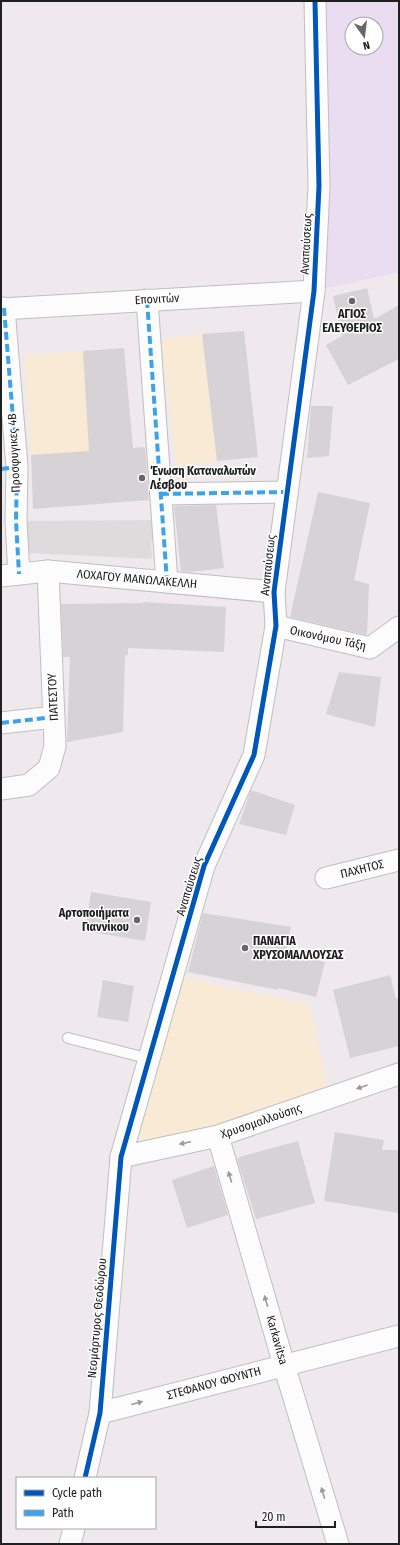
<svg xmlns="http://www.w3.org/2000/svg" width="400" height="1545" font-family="'Fira Sans Condensed',sans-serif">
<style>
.commercial{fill:#ebddf1;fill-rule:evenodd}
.park{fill:#f8ead4}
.parking{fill:#dddbdc}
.building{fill:#d7d2d6}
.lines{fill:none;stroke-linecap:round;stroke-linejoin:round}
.service-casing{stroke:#c0bebf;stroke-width:12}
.minor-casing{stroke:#c0bebf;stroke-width:23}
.service{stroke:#fdfcfc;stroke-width:10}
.minor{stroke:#fdfcfc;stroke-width:21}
.quiet{stroke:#3da2ea;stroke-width:4;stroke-dasharray:8 4;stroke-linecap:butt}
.cycleway-casing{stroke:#fff;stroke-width:8}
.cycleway{stroke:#0057b8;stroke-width:5}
.oneway{fill:#9a9999}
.poi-dot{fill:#686668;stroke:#fff;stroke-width:1.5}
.labels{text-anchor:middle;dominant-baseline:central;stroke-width:3;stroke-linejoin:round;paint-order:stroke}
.street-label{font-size:12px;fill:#202020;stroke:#fff}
.poi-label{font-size:12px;font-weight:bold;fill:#202020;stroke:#fff;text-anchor:start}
</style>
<rect width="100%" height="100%" fill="#efe9ed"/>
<path class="commercial" d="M315 1H399V272L314 291ZM352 24H376V48H352Z"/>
<g class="park">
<path d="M202 334 217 461 176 466 161 339Z"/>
<path d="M83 351 89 451 31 455 24 355Z"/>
<path d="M182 977 310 1005 328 1094 215 1127 130 1146Z"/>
</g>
<path class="parking" d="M163 520 164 542 151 541 152 559 28 553V538L17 537 16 521Z"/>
<g class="building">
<path d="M367 288 374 319 399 305V359L348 385 326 345 342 336 333 296Z"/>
<path d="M244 331 258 457 217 461 202 334Z"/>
<path d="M124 348 133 448 145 447 149 500 33 509 31 455 89 451 83 351Z"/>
<path d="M311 406H333L329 456 307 458Z"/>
<path d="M318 492 370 503 354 580 369 584 367 635 290 617Z"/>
<path d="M216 505 224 568 191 572 181 571 174 506Z"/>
<path d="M143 602 226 607 224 652 128 648V655H125L123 732 67 742 70 657H63L61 604 143 603Z"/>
<path d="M339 672 381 677 375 727 326 714Z"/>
<path d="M251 790 295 805 286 835 239 824Z"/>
<path d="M91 892 151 902 145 941 85 931Z"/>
<path d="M203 913 291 927 286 953 325 962 316 997 278 988V990L188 972Z"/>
<path d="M390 975 396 999 399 998V1046L350 1058 333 990Z"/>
<path d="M103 980 134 986 128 1022 97 1017Z"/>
<path d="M335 1132 384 1140 382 1150H399V1213L324 1201Z"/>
<path d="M298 1141 315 1203 256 1219 237 1159 240 1158 239 1157Z"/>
<path d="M214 1166 228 1215 187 1228 172 1180Z"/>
</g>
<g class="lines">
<g class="service-casing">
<path id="service" d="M68 1038 150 1059"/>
</g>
<g class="minor-casing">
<g id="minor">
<path d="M147 300 167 582"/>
<path d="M4 308 17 467 16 521 19 574"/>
<path d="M1 309 314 291"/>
<path d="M161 494 287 492"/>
<path d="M1 576 48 571 274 592"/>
<path d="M276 626 370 648 399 627"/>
<path d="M1 723 54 717"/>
<path d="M1 789 29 785 49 768 55 746 48 571"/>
<path d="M326 878 399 860"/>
<path d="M218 1136 284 1365 338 1544"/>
<path d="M121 1157 218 1136 399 1074"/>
<path d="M100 1413 399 1336"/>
<path d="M85 1478 100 1413 121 1157 204 866 254 755 276 626 274 592 314 291 319 186 315 1"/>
<path d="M70 1544 74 1528"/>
</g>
</g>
<use href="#service" class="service"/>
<use href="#minor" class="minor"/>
<g class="quiet">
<path d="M147 300 167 582"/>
<path d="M4 308 17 467 16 521 19 574"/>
<path d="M1 469 17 467"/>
<path d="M161 494 287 492"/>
<path d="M1 723 54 717"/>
</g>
<g class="cycleway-casing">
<path id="cycleway" d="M85 1478 100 1413 121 1157 204 866 254 755 276 626 274 592 314 291 319 186 315 1"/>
</g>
<use href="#cycleway" class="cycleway"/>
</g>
<defs><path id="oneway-solid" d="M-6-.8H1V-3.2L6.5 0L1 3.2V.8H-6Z"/></defs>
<g class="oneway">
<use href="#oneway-solid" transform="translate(362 1087) rotate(161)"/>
<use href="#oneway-solid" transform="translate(185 1143) rotate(168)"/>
<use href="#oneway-solid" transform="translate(230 1177) rotate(-106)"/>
<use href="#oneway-solid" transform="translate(266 1301) rotate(-106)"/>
<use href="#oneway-solid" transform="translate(137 1403) rotate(-15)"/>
<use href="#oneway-solid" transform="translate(323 1493) rotate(-107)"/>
</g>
<g class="poi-dot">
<circle cx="352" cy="301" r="4"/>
<circle cx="142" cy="478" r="4"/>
<circle cx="137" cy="920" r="4"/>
<circle cx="245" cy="948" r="4"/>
</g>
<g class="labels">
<g class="street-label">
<text transform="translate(306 244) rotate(-87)">Αναπαύσεως</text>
<text transform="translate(157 299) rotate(-3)">Επονιτών</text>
<text transform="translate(14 453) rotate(-93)">Προσφυγικες 4Β</text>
<text transform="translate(268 565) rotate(-84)">Αναπαύσεως</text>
<text transform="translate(137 579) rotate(5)">ΛΟΧΑΓΟΥ ΜΑΝΩΛΑΚΕΛΛΗ</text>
<text transform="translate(328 638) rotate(12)">Οικονόμου Τάξη</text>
<text transform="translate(53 697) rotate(-93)">ΠΑΤΕΣΤΟΥ</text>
<text transform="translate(362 869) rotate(-14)">ΠΑΧΗΤΟΣ</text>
<text transform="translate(189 886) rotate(-73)">Αναπαύσεως</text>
<text transform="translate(261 1121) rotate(-19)">Χρυσομαλλούσης</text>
<text transform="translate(97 1318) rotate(-85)">Νεομάρτυρος Θεοδώρου</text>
<text transform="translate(277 1340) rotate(74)">Karkavitsa</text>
<text transform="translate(214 1383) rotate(-15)">ΣΤΕΦΑΝΟΥ ΦΟΥΝΤΗ</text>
</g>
<g class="poi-label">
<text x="352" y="314" text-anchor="middle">ΑΓΙΟΣ<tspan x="352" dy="14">ΕΛΕΥΘΕΡΙΟΣ</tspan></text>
<text x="150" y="471">Ένωση Καταναλωτών<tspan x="150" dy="14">Λέσβου</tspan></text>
<text x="129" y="913" text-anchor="end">Αρτοποιήματα<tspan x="129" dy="14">Γιαννίκου</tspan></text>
<text x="253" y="941">ΠΑΝΑΓΙΑ<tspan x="253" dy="14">ΧΡΥΣΟΜΑΛΛΟΥΣΑΣ</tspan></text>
</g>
</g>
<rect width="400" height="1545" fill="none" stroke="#202020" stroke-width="4"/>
<rect x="16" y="1477" width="140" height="52" fill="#ffffff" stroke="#a6a6a6"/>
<rect x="24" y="1490" width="20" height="6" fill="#0057b8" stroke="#a6a6a6"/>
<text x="52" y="1497" font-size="12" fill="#202020">Cycle path</text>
<rect x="24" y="1510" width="20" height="6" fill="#3da2ea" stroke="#a6a6a6"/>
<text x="52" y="1517" font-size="12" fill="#202020">Path</text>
<g transform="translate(364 36) rotate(166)"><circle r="19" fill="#ffffff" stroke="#a6a6a6"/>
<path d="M0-3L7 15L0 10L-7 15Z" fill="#686668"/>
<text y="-6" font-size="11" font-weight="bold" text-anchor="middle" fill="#202020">N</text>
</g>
<path d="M256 1521v6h79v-6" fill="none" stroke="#202020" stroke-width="2"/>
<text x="262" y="1521" font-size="12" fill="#202020" stroke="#ffffff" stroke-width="3" paint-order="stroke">20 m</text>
</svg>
